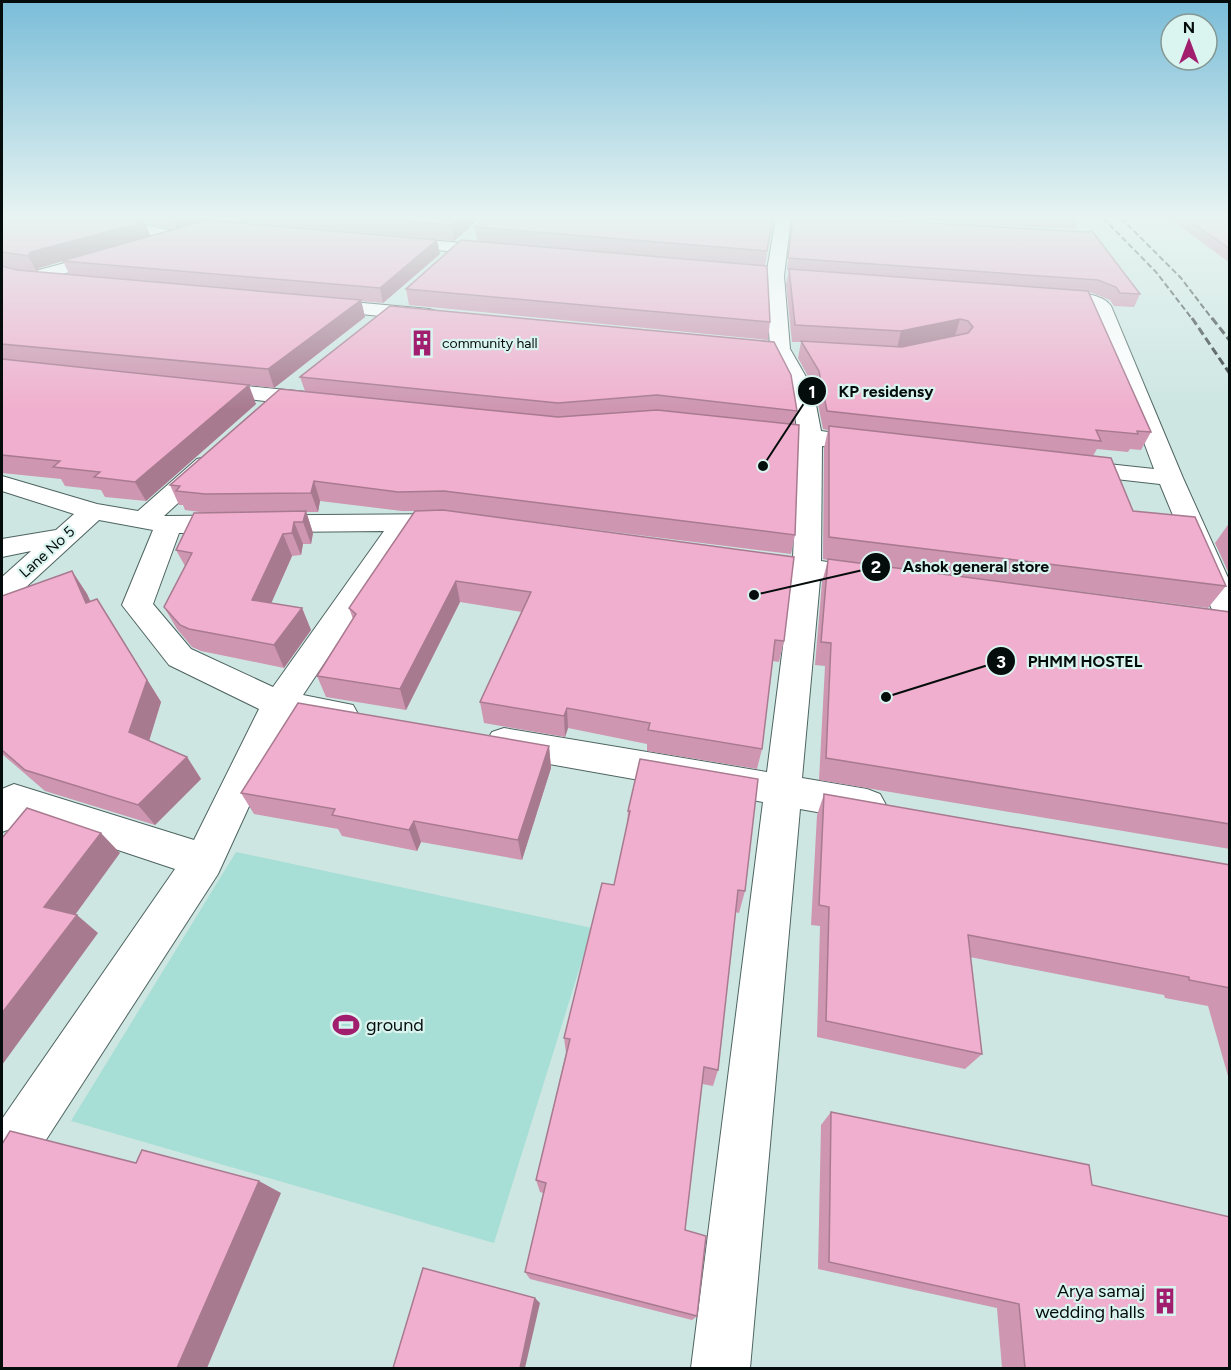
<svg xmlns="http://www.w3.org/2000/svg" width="1231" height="1370" font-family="Figtree,sans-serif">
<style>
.green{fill:#a7ded5}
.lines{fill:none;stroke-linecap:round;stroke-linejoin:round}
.street-casing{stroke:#4e6460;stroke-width:2}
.street{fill:#fff;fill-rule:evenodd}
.rail-far1{stroke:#2a3534;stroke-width:2;stroke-dasharray:6 3;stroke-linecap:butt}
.rail{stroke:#2a3534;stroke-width:3;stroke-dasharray:8 4;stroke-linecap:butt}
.wall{fill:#ce96b1;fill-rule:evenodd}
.shaded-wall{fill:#a87a90}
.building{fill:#f0afce;stroke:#a87a90;stroke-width:1.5}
.labels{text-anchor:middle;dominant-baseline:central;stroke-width:4.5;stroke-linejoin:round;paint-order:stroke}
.far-poi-label{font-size:14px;fill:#050d0c;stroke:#daf4ef;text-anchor:start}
.street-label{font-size:15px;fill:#050d0c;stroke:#daf4ef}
.near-poi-label{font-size:18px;fill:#050d0c;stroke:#daf4ef;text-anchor:start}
.leader{fill:none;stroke:#050d0c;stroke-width:2}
.callout-dot{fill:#050d0c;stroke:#daf4ef;stroke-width:2}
.mark-label{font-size:18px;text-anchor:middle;font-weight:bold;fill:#fff}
.callout-label{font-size:16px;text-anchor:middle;font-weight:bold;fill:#050d0c;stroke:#daf4ef;stroke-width:4.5;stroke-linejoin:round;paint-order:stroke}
</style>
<rect width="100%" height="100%" fill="#cde6e2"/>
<path class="green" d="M236 852 592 928 494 1243 71 1121Z"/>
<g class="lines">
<g class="street-casing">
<g id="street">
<path d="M84 218H112L178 232 217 218H239L236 221 179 242 87 221Z"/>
<path d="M776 218H791L784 276 790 349 813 389 821 431 879 439 883 444 879 449 871 451 822 446 821 561 880 570 884 577 880 584 870 586 820 580 802 778 867 789 880 794 886 805 880 816 867 821 800 809 750 1368H691L763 802 504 756 492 752 486 742 492 732 504 728 767 772 792 576 738 567 734 561 738 555 748 552 793 558 798 443 747 436 743 431 747 426 755 424 797 429 791 389 770 349 766 276Z"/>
<path d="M393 237 497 246 505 251 497 256 387 245 385 242Z"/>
<path d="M109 251 115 252 117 256 115 260 2 290V280Z"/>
<path d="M1047 292C1065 293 1100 290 1111 306L1183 478 1230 582V627L1219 624 1215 617 1160 484 1071 474 1062 472 1059 467 1062 462 1071 460 1154 469 1094 309 1088 306 1041 301 1038 297 1041 293Z"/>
<path d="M319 299 429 309 436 311 438 315 436 319 429 321 312 309 310 305 312 301Z"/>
<path d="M206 382 316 393 324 395 327 400 324 405 316 407 198 393 195 388 198 383Z"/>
<path d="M206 457 215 459 218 464 215 469 164 516 453 514 462 516 466 522 462 528 453 530 412 531 303 695 353 705 358 714 353 723 341 727 289 719 218 874 20 1180 2 1188V1119L175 869 22 818 15 827 2 832V789L14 784 194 840 259 709 169 665 122 605 153 530 99 520 12 600 2 603V577L31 551 2 557V539L56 530 74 514 2 491V476L97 504 138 511 197 459ZM384 531 273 687 191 649 153 604 179 533Z"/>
</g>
</g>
<use href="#street" class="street"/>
<g class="rail-far1">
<path d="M1103 218 1156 272 1193 320"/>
<path d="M1121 218 1181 278 1213 320"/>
</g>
<g class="rail">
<path d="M1192 318 1230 374"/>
<path d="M1212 318 1230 341"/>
</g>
</g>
<g class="wall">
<path d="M2 218H211L200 222 440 254 383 303 361 301 365 317 274 388 237 384 256 404 146 501 105 497 101 490 65 486 61 479 2 473ZM145 223 174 229 150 236ZM63 261 69 274 37 272 39 268Z"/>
<path d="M236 218H480L454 241 237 221Z"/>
<path d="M773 218 765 266 770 322 768 340 409 305 406 289 477 241 475 227Z"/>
<path d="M793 218 1088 232 1140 294 1134 307 1114 306 1110 300 1092 293 1088 292 1151 432 1141 450 1130 449 1128 452 1097 449 1093 456 1133 511 1226 586 1208 608 1007 582 1230 612V849L819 780 825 666 815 665 822 582 828 560 823 559 824 448 828 430 823 429 815 389 798 358 801 342H792L786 284 789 270H787Z"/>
<path d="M876 218H1080L1075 229Z"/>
<path d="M1169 218H1230V263Z"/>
<path d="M390 306 797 411 794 425 795 535 791 554 446 511 784 641 779 662 772 661 762 749 757 769 647 751V744L568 728 565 737 484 723 480 702 522 612 460 602 406 710 326 697 317 676 353 619 349 608 415 511H402L320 501 318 512H306L313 533 311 544H303L301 555 292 556 271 603 302 608 311 630 284 668 201 651 192 647 177 629 164 607 185 566 176 550 207 513 185 510 183 505H179L170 485 305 391 300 377Z"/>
<path d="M1230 522V576L1215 543Z"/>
<path d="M72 571 87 594 91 602 111 621 161 702 149 741 187 757 201 779 155 825 45 791 2 754V596Z"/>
<path d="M549 746 551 768 522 860 421 842 417 851 342 836 338 829 254 814 241 793Z"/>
<path d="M640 759 745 891 739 913 735 912 718 1070 713 1086 702 1084 685 1230 697 1316 692 1320 530 1279 525 1272 543 1193 540 1192 536 1180 566 1053 564 1038 614 885 627 824 628 811Z"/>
<path d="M824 794 1230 865V1083L1208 1006 1165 998 1164 995 970 957 982 1054 965 1069 817 1037 820 926 811 925 817 815Z"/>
<path d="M831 1112 1092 1185 1230 1368H1002L997 1308 818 1269 821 1125Z"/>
</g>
<g class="shaded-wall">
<path d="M173 218H211L178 230Z"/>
<path d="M461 218H480L454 241 452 225Z"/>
<path d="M144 222 151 237 62 261H63L39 268 37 272 28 256 31 252Z"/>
<path d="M437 240 440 254 383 303 380 288Z"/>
<path d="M361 300 365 317 274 388 268 369Z"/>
<path d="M960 319 955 336 897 348 901 331Z"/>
<path d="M249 385 256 404 146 501 135 482Z"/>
<path d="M314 481 320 501 318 512 311 493Z"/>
<path d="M306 511 313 533 311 544 303 522Z"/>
<path d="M294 522 303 544 301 555 292 533Z"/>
<path d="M283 534 292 556 263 622 252 600Z"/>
<path d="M72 571 87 594 101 626 86 603Z"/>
<path d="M456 581 460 602 406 710 400 689Z"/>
<path d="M97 599 161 702 145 754 129 732Z"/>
<path d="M302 608 311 630 284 668 274 645Z"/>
<path d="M567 708 568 728 565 737 564 716Z"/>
<path d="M549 746 551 768 522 860 518 840Z"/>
<path d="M187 757 201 779 155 825 138 805Z"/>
<path d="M414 821 421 842 417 851 409 830Z"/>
<path d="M101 833 120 853 67 926 44 907Z"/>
<path d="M77 915 98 933 2 1065V1013Z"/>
<path d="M259 1181 281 1193 207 1368H177Z"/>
<path d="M535 1298 540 1303 525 1368H520Z"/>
</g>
<g class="building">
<path d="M2 218H125L144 222 31 252 28 256 2 252Z"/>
<path d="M366 218H461L452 225Z"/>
<path d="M485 218H773L767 251 475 227Z"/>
<path d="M793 218H843L1088 232 1092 231 1140 294 1120 293 1116 287 1098 280 788 258Z"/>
<path d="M1186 218H1230V249Z"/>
<path d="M207 220 437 240 380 288 62 261Z"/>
<path d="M461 240 767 266 770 322 406 289Z"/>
<path d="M2 266 17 270 361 300 268 369 2 344Z"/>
<path d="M789 269 1088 291 1151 432 1137 431 1138 434 1096 430 1101 441 827 411 819 371 801 341 902 347 968 333 973 327 968 321 960 319 901 331 795 325Z"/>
<path d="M390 306 774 342 791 375 797 411 657 395 558 403 300 377Z"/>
<path d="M2 359 249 385 135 482 94 477 100 472 53 467 60 461 2 455Z"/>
<path d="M280 389 558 417 657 410 799 425 795 535 444 491 398 492 314 481 311 493 205 494 176 491 180 486 170 485Z"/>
<path d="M829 426 1111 458 1133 511 1195 517 1226 586 829 537Z"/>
<path d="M443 510 794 557 784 641 775 640 762 749 648 730 650 723 567 708 564 716 480 702 531 592 456 581 400 689 317 676 356 614 349 608 415 511Z"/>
<path d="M306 511 303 522H294L292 533 283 534 252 600 302 608 274 645 189 629 180 625 164 607 192 553 176 550 194 513Z"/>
<path d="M828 559 1230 612V824L826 758 831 643 821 642Z"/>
<path d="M72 571 86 603 97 599 147 680 129 732 187 757 138 805 25 770 2 750V596Z"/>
<path d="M298 703 549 746 518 840 414 821 409 830 332 815 335 809 241 793Z"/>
<path d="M640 759 758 779 745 891 738 890 718 1070 704 1067 685 1230 706 1236 697 1316 525 1272 546 1183 536 1180 570 1039 564 1038 602 883 614 885 630 811H628Z"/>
<path d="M824 794 1230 865V988L1189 980V977L968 935 982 1054 826 1021 829 907 819 905Z"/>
<path d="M27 808 101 833 44 907 77 915 2 1013V838Z"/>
<path d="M831 1112 1089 1165 1092 1185 1230 1217V1368H1025L1019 1304 829 1262Z"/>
<path d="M10 1131 136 1163 142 1150 259 1181 177 1368H2V1144Z"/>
<path d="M423 1268 535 1298 520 1368H393Z"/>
</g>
<linearGradient id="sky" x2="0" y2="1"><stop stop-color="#7abdd8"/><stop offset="0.53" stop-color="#e8f4f2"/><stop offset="1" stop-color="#e8f4f2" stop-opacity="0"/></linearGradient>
<rect width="1231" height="410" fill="url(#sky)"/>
<defs>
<g id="building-bare" transform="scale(2.07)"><path d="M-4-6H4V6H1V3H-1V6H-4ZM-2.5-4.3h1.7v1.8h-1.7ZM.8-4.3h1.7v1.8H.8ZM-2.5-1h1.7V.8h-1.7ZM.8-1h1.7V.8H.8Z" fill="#a11e6e" stroke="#daf4ef" stroke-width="2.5" paint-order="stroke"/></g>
<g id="stadium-bare" transform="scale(2.07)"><path d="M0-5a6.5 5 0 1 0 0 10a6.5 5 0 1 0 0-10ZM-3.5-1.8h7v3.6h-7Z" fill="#a11e6e" stroke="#daf4ef" stroke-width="2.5" paint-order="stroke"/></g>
</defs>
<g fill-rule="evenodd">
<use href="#building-bare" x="422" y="343"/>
<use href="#stadium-bare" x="346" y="1025"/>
<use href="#building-bare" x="1165" y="1301"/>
</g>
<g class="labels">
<g class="far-poi-label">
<text x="442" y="343">community hall</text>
</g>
<g class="street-label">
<text transform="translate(47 552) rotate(-42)">Lane No 5</text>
</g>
<g class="near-poi-label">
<text x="366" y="1025">ground</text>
<text x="1145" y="1291" text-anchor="end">Arya samaj<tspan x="1145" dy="21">wedding halls</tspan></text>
</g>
</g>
<path class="leader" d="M763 466L812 391M754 595L876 567M886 697L1001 661"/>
<g class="callout-dot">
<circle cx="763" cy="466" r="6"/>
<circle cx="754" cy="595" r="6"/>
<circle cx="886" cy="697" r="6"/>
<circle cx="812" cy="391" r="15"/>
<circle cx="876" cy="567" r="15"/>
<circle cx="1001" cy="661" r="15"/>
</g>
<g class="mark-label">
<text x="812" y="398">1</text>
<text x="876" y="573">2</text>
<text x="1001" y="668">3</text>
</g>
<g class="callout-label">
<text x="886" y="397">KP residensy</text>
<text x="976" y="572">Ashok general store</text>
<text x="1085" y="667">PHMM HOSTEL</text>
</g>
<rect width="1231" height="1370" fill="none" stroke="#050d0c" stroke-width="6"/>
<g transform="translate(1189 42)"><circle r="28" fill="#daf4ef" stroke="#859894" stroke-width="1.5"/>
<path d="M0-4.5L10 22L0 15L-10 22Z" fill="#a11e6e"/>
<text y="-9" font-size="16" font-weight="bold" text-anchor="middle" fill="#050d0c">N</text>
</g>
</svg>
